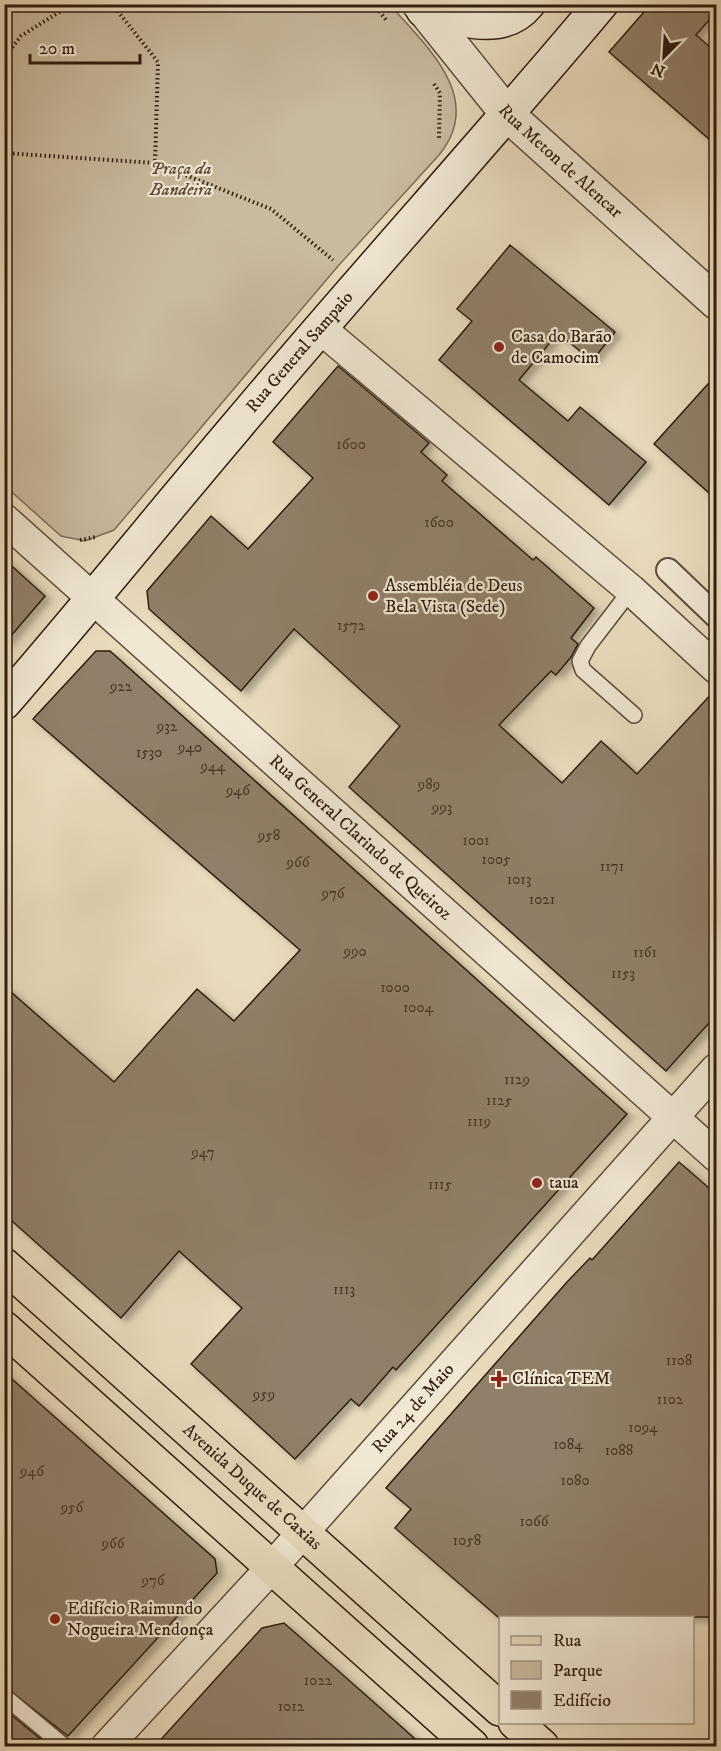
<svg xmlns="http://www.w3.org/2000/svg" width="721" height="1751" font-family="'IM FELL DW Pica',serif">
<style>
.green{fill:#c9bb9f;stroke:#7c6c56;stroke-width:1.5}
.building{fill:#908069;stroke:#2f1c0e;stroke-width:1.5;filter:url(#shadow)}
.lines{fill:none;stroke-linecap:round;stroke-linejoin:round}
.service-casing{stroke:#5e4c3a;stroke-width:18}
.pedestrian-casing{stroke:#5e4c3a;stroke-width:26}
.minor-casing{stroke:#5e4c3a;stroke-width:33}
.tertiary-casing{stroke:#5e4c3a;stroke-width:36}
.secondary-casing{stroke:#2f1c0e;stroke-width:36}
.primary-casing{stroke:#2f1c0e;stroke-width:36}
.path{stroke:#2f1c0e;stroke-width:4;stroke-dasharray:1.5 3;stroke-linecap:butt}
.service{stroke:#f1e8d4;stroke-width:15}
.pedestrian{stroke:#f1e8d4;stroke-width:22}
.minor{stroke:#f1e8d4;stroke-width:30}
.tertiary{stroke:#f1e8d4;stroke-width:33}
.secondary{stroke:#f1e8d4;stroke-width:33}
.primary{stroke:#e9dcbd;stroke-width:33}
.poi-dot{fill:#8f2418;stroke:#f1e8d4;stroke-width:2}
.labels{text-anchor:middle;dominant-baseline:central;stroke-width:4.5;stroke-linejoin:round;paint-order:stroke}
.number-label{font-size:15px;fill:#473525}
.street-label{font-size:18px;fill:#2f1c0e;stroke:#f1e8d4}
.park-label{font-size:18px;font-style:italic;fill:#5d4c3a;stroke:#f1e8d4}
.poi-label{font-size:18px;fill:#2f1c0e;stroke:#f1e8d4;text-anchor:start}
</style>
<defs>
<filter id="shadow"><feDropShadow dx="6" dy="4" stdDeviation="3" flood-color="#0004"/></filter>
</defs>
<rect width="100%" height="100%" fill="#e9dcbd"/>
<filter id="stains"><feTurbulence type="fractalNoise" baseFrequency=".00333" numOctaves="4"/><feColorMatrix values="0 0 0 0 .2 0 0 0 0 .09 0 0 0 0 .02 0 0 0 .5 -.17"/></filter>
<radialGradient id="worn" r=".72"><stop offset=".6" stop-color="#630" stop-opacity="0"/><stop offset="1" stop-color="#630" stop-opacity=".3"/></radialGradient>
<path class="green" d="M5 4 390 5C426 46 486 98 439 155L339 265 114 530 85 541 61 536 5 486Z"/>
<g class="building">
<path d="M651 4H717V11L696 35 717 53V146L609 52Z"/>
<path d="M510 245 615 332 592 361 558 333 519 380 568 421 580 407 646 462 609 505 439 360 472 321 457 309Z"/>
<path d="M338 366 429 443 421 452 447 475 442 481 533 560 536 557 594 608 571 638 578 644 571 657 556 675 551 671 499 725 562 783 601 741 637 774 717 688V1014L666 1071 349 787 400 726 294 629 241 691 149 609 147 591 211 516 248 549 313 478 273 442Z"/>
<path d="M717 374V500L654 444Z"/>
<path d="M4 559 45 596 4 644Z"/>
<path d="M96 651H110L627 1114 396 1370 393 1367 359 1406 351 1399 295 1459 191 1364 242 1308 179 1251 121 1318 4 1214V986L114 1082 197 989 234 1021 300 950 33 719Z"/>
<path d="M679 1162 717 1195V1617H498L395 1528 411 1509 386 1488 567 1282 590 1258 592 1260Z"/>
<path d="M4 1372 215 1559 217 1573 68 1736 4 1686Z"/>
<path d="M284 1623 386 1713 423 1746H155L262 1628Z"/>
<path d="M4 1709 49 1746H4Z"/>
</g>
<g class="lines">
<g class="service-casing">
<g id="service">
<path d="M631 590 588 646 580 661 583 670 634 715"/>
<path d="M4 1696 64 1746"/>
</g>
</g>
<g class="pedestrian-casing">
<path id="pedestrian" d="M668 570 716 616"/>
</g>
<g class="minor-casing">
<g id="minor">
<path d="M321 329 631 590 716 668"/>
<path id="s1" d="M4 519 716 1156"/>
<path id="s2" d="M107 1746 272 1567 716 1069"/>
</g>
</g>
<g class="tertiary-casing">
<g id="tertiary">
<path id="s3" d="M419 4 508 115 716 302"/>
</g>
</g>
<g class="secondary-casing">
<g id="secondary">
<path d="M423 10C458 18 502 36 528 4"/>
<path id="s4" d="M4 703C83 612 158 519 236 427 355 285 481 147 601 4"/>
</g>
</g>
<g class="primary-casing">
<g id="primary">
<path id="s5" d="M4 1265 500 1709"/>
<path d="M4 1328 472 1746"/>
<path d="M515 1722 542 1746"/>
</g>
</g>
<g class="path">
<path d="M112 4 158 62 155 163"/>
<path d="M374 4 386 20"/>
<path d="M4 58 21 36 72 4"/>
<path d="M434 84 440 93 439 138"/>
<path d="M4 153 155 163 271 209 333 260"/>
<path d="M80 540 96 537"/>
</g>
<use href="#service" class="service"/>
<use href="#pedestrian" class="pedestrian"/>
<use href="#minor" class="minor"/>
<use href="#tertiary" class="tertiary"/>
<use href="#secondary" class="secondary"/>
<use href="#primary" class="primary"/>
</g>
<g class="poi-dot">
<circle cx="499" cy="347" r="6"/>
<circle cx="373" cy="596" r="6"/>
<circle cx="537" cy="1183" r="6"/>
<path d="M496 1370h6v6h6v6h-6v6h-6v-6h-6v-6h6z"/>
<circle cx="55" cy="1619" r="6"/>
</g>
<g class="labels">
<g class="number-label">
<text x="351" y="444">1600</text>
<text x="439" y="522">1600</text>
<text x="351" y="625">1572</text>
<text x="121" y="686">922</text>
<text x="167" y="726">932</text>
<text x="190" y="747">940</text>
<text x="149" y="752">1530</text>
<text x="213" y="766">944</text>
<text x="429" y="784">989</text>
<text x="238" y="790">946</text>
<text x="442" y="807">993</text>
<text x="269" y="835">958</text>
<text x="476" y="840">1001</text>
<text x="496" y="859">1005</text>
<text x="298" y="862">966</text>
<text x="612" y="866">1171</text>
<text x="519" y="879">1013</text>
<text x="333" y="893">976</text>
<text x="542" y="899">1021</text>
<text x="355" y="951">990</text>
<text x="645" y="952">1161</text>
<text x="623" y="973">1153</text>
<text x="395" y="987">1000</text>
<text x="418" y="1007">1004</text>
<text x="517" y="1079">1129</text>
<text x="499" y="1100">1125</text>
<text x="479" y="1121">1119</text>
<text x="203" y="1152">947</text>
<text x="440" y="1184">1115</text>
<text x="344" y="1289">1113</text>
<text x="679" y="1360">1108</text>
<text x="264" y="1394">959</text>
<text x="670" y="1399">1102</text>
<text x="643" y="1427">1094</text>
<text x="568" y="1444">1084</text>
<text x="619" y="1450">1088</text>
<text x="32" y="1471">946</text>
<text x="575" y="1480">1080</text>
<text x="72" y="1507">956</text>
<text x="534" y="1521">1066</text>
<text x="467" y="1540">1058</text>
<text x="113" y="1543">966</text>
<text x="153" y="1580">976</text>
<text x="318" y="1680">1022</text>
<text x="291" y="1706">1012</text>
</g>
<g class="street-label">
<text stroke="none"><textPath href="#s3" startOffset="212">Rua Meton de Alencar</textPath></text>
<text stroke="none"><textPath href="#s4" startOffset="459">Rua General Sampaio</textPath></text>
<text stroke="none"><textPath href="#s1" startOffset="478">Rua General Clarindo de Queiroz</textPath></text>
<text stroke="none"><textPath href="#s2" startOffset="456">Rua 24 de Maio</textPath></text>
<text stroke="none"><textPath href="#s5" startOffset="333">Avenida Duque de Caxias</textPath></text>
</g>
<g class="park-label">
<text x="181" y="169">Praça da<tspan x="181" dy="21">Bandeira</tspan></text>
</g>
<g class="poi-label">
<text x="511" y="337">Casa do Barão<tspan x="511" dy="21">de Camocim</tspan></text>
<text x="385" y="586">Assembléia de Deus<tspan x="385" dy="21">Bela Vista (Sede)</tspan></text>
<text x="549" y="1183">taua</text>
<text x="512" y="1379">Clínica TEM</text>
<text x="67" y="1609">Edifício Raimundo<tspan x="67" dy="21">Nogueira Mendonça</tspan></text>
</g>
</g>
<rect width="721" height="1751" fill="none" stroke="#e9dcbd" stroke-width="24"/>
<rect x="6" y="6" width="709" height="1739" fill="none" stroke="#2f1c0e" stroke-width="3"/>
<rect x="12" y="12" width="697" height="1727" fill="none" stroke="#2f1c0e" stroke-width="1.5"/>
<rect x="499" y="1616" width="195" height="108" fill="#f1e8d4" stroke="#a39685" stroke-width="1.5"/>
<rect x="511" y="1636" width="30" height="9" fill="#e9dcbd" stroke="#a39685" stroke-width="1.5"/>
<text x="553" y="1646" font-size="18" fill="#2f1c0e">Rua</text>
<rect x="511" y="1661" width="30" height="18" fill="#c9bb9f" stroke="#a39685" stroke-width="1.5"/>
<text x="553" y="1676" font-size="18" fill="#2f1c0e">Parque</text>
<rect x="511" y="1691" width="30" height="18" fill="#908069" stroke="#a39685" stroke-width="1.5"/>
<text x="553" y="1706" font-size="18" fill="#2f1c0e">Edifício</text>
<g transform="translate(664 57) rotate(204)" stroke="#f1e8d4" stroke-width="4.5" paint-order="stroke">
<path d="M0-4.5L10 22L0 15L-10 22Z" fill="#2f1c0e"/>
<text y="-9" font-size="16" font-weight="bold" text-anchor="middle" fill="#2f1c0e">N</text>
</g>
<path d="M30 54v9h110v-9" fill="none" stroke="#2f1c0e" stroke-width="3"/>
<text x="39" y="54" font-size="18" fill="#2f1c0e" stroke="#f1e8d4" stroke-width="4.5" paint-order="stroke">20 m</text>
<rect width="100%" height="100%" filter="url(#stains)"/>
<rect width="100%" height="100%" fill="url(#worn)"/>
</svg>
